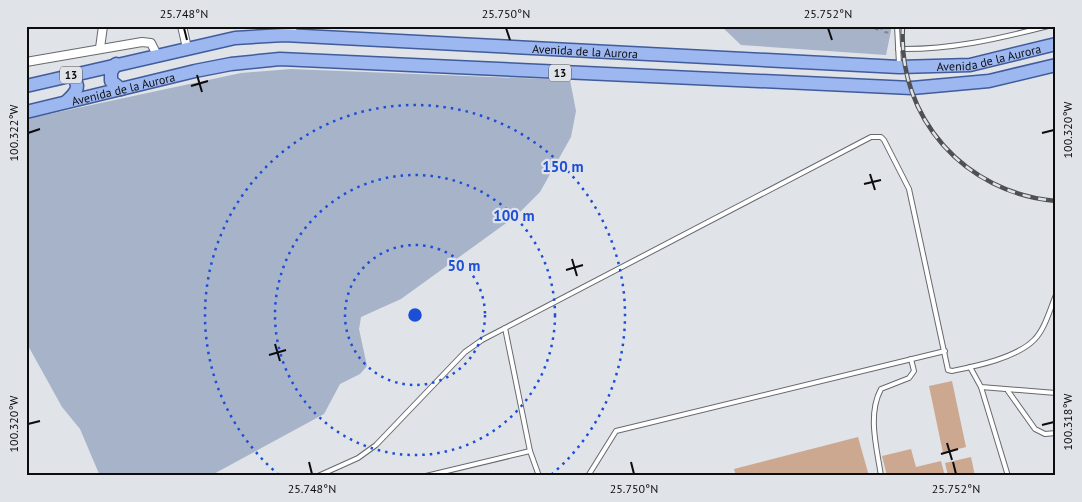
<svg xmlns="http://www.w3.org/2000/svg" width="1082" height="502" font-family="'PT Sans',sans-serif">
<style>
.green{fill:#a7b3c9}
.building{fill:#cca891}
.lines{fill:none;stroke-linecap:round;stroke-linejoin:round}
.service-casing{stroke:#66696d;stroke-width:6}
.minor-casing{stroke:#66696d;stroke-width:10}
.primary-casing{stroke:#405c9b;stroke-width:15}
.path{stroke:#838588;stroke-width:2;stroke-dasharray:4 4;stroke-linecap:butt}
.service{stroke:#fff;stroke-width:4}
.minor{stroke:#fff;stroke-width:8}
.primary{stroke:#9db7f1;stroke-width:12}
.rail-casing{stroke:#4f5053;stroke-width:4.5}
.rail{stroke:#e0e3e8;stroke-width:2.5;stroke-dasharray:8;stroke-linecap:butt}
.ticks{fill:none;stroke:#0d0d0f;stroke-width:2}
.ring{fill:none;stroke:#1d4ed8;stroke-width:2.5;stroke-dasharray:2.5 5}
.labels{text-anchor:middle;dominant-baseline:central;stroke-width:4.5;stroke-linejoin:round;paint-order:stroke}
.shield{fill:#e0e3e8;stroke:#4c4d50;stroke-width:1}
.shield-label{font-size:11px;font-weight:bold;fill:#0d0d0f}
.street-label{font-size:12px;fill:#0d0d0f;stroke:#e0e3e8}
.centre{fill:#1d4ed8;stroke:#e0e3e8;stroke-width:2.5}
.ring-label{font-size:15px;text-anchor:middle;font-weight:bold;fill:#1d4ed8;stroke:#e0e3e8;stroke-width:4.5;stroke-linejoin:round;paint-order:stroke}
.neatline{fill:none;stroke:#0d0d0f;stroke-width:2}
.ticks-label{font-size:12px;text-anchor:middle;fill:#0d0d0f}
</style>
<rect width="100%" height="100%" fill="#e0e3e8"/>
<g class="green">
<path d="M721 26H892L886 55 741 45Z"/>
<path d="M291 69 570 80 576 111 571 137 540 192 516 216 401 299 361 317 359 329 367 366 360 374 340 384 324 414 210 476 206 473 200 476H100L80 429 62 407 26 342V119L241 73Z"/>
</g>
<g class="building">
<path d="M952 381 966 447 943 453 929 386Z"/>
<path d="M858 437 869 476H736L734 469Z"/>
<path d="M911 449 916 467 941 461 945 476H887L882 456Z"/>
<path d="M971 457 975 476H948L945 463Z"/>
</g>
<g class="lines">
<g class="service-casing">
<g id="service">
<path d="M897 26 899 64"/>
<path d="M898 49C950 50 998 39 1048 26"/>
<path d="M970 367 981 387 1056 393"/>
<path d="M981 387 1008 476"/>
<path d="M1008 391 1035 429 1045 434 1056 433"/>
<path d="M530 451 539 476"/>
<path d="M318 476 358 458 376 445 465 352 482 340 871 137H881L884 140 909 189 948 370 952 371C976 366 1016 358 1034 340 1045 329 1050 309 1056 295"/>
<path d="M426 476 530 451 505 328"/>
<path d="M588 476 616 431 945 351"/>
<path d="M881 476C877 448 867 415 881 389L909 378 914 371 911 359"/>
</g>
</g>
<g class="minor-casing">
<g id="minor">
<path d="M182 26 187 48"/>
<path d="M284 35 294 26"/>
<path d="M100 48 103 26"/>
<path d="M26 62 142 42 151 43 157 55"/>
</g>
</g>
<g class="primary-casing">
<g id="primary">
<path d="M116 64 111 72V81L121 89"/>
<path id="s1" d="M26 86 235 38 284 35 899 67 970 65 1056 44"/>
<path d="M67 101C77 92 82 85 70 75"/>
<path id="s2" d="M26 112 195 71 231 64 280 59 912 88 989 81 1056 65"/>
</g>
</g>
<g class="path">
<path d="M867 26 879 30"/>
<path d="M880 26 883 32 892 33"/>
</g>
<use href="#service" class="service"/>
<use href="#minor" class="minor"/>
<use href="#primary" class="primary"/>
<g class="rail-casing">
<path id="rail" d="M903 26C897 118 965 193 1056 201"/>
</g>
<use href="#rail" class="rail"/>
</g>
<path class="ticks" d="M184 28 187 40M506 28 510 40M828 28 832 40M197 75 202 92M191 86 208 81M28 133 40 129M1042 133 1054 130M870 174 875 190M864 184 881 180M572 259 577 276M566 270 583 265M275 344 280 361M269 355 286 350M28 424 40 421M1042 425 1054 422M947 443 952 460M941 454 958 449M309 462 312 474M631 462 634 474M953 462 956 474"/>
<g class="ring">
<circle cx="415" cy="315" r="70"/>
<circle cx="415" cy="315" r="140"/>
<path d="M279 475A210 210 0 1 1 551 475"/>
</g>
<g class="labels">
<g class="shield">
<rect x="549" y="64.5" width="22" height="17" rx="4"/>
<rect x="60" y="66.5" width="22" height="17" rx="4"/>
</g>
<g class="shield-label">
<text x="560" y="73">13</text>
<text x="71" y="75">13</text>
</g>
<g class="street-label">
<text stroke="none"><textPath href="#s1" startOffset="565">Avenida de la Aurora</textPath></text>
<text stroke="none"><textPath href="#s1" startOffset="970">Avenida de la Aurora</textPath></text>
<text stroke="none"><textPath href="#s2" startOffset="100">Avenida de la Aurora</textPath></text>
</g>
</g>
<circle cx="415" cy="315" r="8" class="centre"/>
<g class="ring-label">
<text x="563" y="172">150 m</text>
<text x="514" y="221">100 m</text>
<text x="464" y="271">50 m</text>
</g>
<rect width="1082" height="502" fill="none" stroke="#e0e3e8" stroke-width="55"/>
<rect x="28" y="28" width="1026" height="446" class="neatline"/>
<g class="ticks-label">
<text x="184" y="18">25.748°N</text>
<text x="506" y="18">25.750°N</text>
<text x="828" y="18">25.752°N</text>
<text transform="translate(1068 130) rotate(-90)" y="4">100.320°W</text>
<text transform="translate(14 133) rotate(-90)" y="4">100.322°W</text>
<text transform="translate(1068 422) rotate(-90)" y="4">100.318°W</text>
<text transform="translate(14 424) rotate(-90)" y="4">100.320°W</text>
<text x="312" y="493">25.748°N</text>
<text x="634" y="493">25.750°N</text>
<text x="956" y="493">25.752°N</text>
</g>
</svg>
